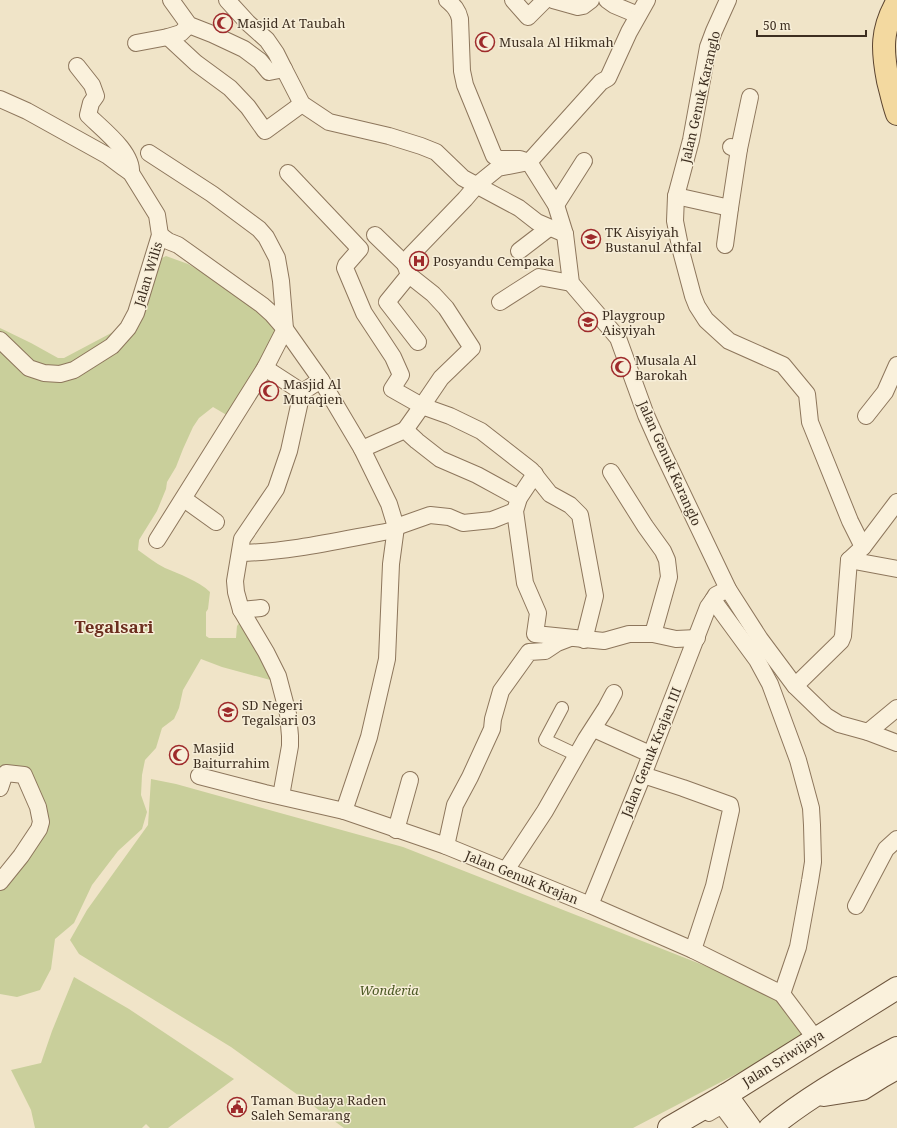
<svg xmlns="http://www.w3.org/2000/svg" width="897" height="1128" font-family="'Noto Serif',serif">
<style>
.green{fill:#c9cf9b}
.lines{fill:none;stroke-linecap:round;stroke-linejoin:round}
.pedestrian-casing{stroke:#8d765c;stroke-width:14}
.minor-casing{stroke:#8d765c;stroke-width:18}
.secondary-casing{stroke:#6f573f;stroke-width:24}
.primary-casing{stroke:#5b4430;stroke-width:24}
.pedestrian{stroke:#faf1dc;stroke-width:12}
.minor{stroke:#faf1dc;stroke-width:16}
.secondary{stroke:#faf1dc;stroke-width:22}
.primary{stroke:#f3d9a0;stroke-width:22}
.labels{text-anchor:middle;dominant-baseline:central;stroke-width:3;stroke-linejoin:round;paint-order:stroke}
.poi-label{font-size:13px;fill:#3d2e20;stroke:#f7eed8;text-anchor:start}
.street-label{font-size:13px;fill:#3d2e20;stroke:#f7eed8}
.park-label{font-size:13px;font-style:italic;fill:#4d5a26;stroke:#f7eed8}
.district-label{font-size:17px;font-weight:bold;fill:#6b2e1e;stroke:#f7eed8}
</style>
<rect width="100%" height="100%" fill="#f0e4c8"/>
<g class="green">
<path d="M166 256 188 264 226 286 275 325V335L230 417 213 407 199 418 193 427 183 449 176 467 167 482 166 489 157 511 139 540 138 550C147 556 155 563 165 568 179 574 199 581 210 592L208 609 206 612V636L209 638H236L237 626 240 622 274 681 222 667 201 659 183 690 179 708 174 719 162 728 156 748 145 760 142 775 141 795 147 812 142 829 118 851 92 885 74 923 55 939 51 969 40 990 17 997 0 994V887L31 853 38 797 0 768V328L31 343 58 358H64L115 331 121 325 160 259Z"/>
<path d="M151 779 176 784 403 847 777 994 807 1037 633 1128H344L231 1047 79 954 70 940 87 910 148 825Z"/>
<path d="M74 977 129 1009 234 1079 168 1128H150L146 1124 142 1128H35L31 1110 11 1070 41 1063 52 1031Z"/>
</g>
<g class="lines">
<g class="pedestrian-casing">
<g id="pedestrian">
<path d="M562 708 545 740 577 755"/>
<path d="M709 1115 721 1108 736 1128"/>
</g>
</g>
<g class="minor-casing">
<g id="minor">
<path d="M171 0 189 25 212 34 244 49 260 61 269 72 284 69 302 104 329 122 389 136 421 146 436 152 463 178 519 208 537 222 565 234"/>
<path d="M227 0 248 23 267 40 276 53 284 69"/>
<path d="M447 0C454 6 458 10 460 19L462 71 465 85 494 156 499 159H520L529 162 556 205 565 234 571 283 618 338 646 415 662 451 728 589 760 639 795 686 826 716 839 724 868 732 897 743"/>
<path d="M513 0 528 17 545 0"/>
<path d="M553 0 578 7 583 6 591 0"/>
<path d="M607 0 614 5 638 15"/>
<path d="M728 0 714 31 708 47 691 140 676 196 675 221 681 251 693 296 697 306 706 320 729 341 783 365 807 394 810 422 850 521 863 547"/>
<path d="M168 37 196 63 230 88 248 107 265 131 302 104"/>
<path d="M136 43 168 37 181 33 189 25"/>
<path d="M77 66 92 85 96 96 91 103 88 115C102 129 133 152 131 173"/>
<path d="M0 99 27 111 108 156 124 168 131 173 157 215 160 235 136 313 128 328 112 346 74 370 60 374 44 373 29 368 0 340"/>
<path d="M739 149 750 97"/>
<path d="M149 153 212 194 259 229 266 237 277 258 281 281 285 329 265 368 157 540"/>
<path d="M288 173 360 249 346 265 345 268 364 313 393 357 401 375 392 389 422 406 441 378 472 348 446 308 433 294 409 275 405 264 411 255 465 199 477 185 498 168 529 162 601 82 608 78 629 32 647 0"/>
<path d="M676 196 730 208 739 149 731 147"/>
<path d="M556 205 584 161"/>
<path d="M160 235 168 241 178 245 262 305 272 314 285 329 321 380 362 449 389 504 396 527 391 564 387 659 369 737 344 811"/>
<path d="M375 235 405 264"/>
<path d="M725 245 730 208"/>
<path d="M519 251 549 228"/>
<path d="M409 275 387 302 418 342"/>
<path d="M500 302 539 277 571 283"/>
<path d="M265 368 302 392"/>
<path d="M866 416 885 392 897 365"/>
<path d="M405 430 422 406 450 416 481 431 531 470 550 494 570 505 580 515 595 596 584 640"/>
<path d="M362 449 405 430 417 441 440 459 477 475 519 498"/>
<path d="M611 472 645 526 663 551 667 560 669 577 653 634"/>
<path d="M535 474 519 498 515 511 525 583 538 613 535 634 604 641 629 634H653L676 639 697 638"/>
<path d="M184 499 216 522"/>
<path d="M240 553C291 552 340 540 390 531L396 527 430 515 449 517 463 523 492 520 515 511"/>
<path d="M849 560 897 569"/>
<path d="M728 589 716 595 713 600 757 660 770 684 798 760 811 808 812 825 813 862 810 881 798 947 782 994"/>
<path d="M241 610 261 608"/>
<path d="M795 686 841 641 843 636 849 560 863 547 897 502"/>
<path d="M594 729 650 754"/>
<path d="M868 732 897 708"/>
<path d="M643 775 683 788 730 805 731 810 714 886 693 950"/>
<path d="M199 776 265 793 344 811 446 846 590 905 693 950 782 994 815 1038"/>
<path d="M0 788 4 776 6 773 24 775 38 807 41 822 39 829 21 856 0 882"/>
<path d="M281 796 290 746V736L288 714 278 676 266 652 241 610 236 592 235 581 242 539 276 489 289 451 302 392 321 380"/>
<path d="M396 830 410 780"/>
<path d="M446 846 455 805 470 777 492 729 493 719 501 691 529 652 545 651 557 643 570 638"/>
<path d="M506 870 545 811 586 739 606 708 614 693"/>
<path d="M590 905 643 775 708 607 713 600"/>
<path d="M856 906 886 849 897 839"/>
</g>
</g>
<g class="secondary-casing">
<g id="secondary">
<path d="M726 1095 750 1128"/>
<path d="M824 1095 862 1089 881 1077 897 1068"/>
<path d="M669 1128 726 1095 897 988"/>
<path d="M770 1128C809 1096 853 1071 897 1048"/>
</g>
</g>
<g class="primary-casing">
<path id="primary" d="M897 2C881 30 882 50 888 81 891 92 893 103 897 114"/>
</g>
<use href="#pedestrian" class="pedestrian"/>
<use href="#minor" class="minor"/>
<use href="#secondary" class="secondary"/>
<use href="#primary" class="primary"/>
</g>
<defs>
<g id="mosque-ring" transform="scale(1)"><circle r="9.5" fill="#f7eed8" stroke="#9e2a2b" stroke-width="1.5"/><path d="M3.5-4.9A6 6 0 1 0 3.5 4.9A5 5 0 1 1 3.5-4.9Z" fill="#9e2a2b"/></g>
<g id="school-ring" transform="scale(1)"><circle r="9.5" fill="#f7eed8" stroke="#9e2a2b" stroke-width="1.5"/><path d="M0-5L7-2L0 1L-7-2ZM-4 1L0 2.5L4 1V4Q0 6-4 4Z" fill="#9e2a2b"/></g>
<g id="hospital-ring" transform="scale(1)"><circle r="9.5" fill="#f7eed8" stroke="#9e2a2b" stroke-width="1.5"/><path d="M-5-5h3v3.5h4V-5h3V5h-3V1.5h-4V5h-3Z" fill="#9e2a2b"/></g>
<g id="civic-ring" transform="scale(1)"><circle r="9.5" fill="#f7eed8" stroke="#9e2a2b" stroke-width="1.5"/><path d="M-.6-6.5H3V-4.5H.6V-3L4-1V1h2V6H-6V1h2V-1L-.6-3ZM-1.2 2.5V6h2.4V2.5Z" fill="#9e2a2b"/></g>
</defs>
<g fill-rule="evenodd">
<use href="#mosque-ring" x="223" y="23"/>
<use href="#mosque-ring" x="485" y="42"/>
<use href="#school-ring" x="591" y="239"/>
<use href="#hospital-ring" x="419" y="261"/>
<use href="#school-ring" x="588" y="322"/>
<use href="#mosque-ring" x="621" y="367"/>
<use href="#mosque-ring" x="269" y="391"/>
<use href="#school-ring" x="228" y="712"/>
<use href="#mosque-ring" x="179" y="755"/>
<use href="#civic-ring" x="237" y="1107"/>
</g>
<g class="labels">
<g class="poi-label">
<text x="237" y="23">Masjid At Taubah</text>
<text x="499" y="42">Musala Al Hikmah</text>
<text x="605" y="232">TK Aisyiyah<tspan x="605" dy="15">Bustanul Athfal</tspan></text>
<text x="433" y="261">Posyandu Cempaka</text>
<text x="602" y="315">Playgroup<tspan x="602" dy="15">Aisyiyah</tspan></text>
<text x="635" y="360">Musala Al<tspan x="635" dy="15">Barokah</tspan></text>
<text x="283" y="384">Masjid Al<tspan x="283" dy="15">Mutaqien</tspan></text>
<text x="242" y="705">SD Negeri<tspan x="242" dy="15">Tegalsari 03</tspan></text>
<text x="193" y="748">Masjid<tspan x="193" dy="15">Baiturrahim</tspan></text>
<text x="251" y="1100">Taman Budaya Raden<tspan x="251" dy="15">Saleh Semarang</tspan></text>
</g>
<g class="street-label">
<text transform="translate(700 97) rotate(-77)">Jalan Genuk Karanglo</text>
<text transform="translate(148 274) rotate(-73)">Jalan Wilis</text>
<text transform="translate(670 463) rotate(66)">Jalan Genuk Karanglo</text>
<text transform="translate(651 752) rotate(-68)">Jalan Genuk Krajan III</text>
<text transform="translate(522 877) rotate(22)">Jalan Genuk Krajan</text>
<text transform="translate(783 1058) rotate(-32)">Jalan Sriwijaya</text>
</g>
<g class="park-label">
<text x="389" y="990">Wonderia</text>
</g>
<g class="district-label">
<text x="114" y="626">Tegalsari</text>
</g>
</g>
<path d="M757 30v6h109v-6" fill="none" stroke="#3d2e20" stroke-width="2"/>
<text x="763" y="30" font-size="12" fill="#3d2e20" stroke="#f7eed8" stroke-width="3" paint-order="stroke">50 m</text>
</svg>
